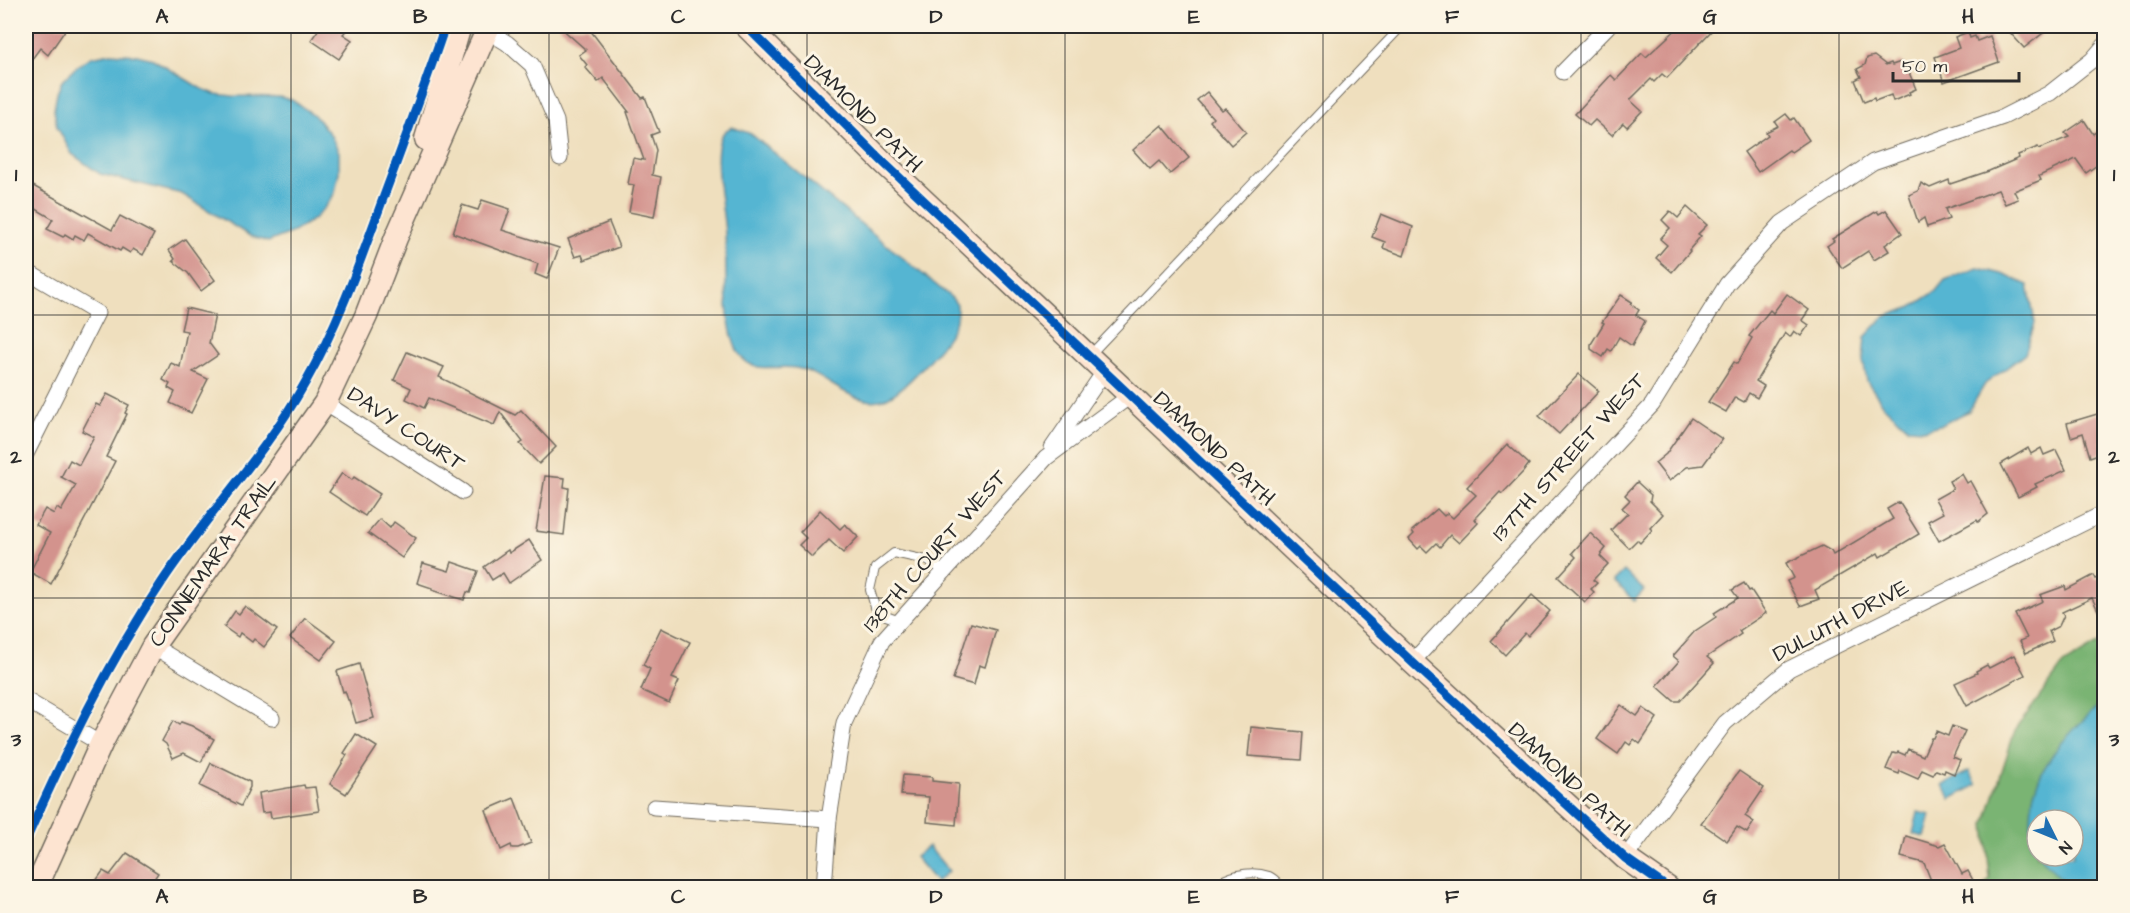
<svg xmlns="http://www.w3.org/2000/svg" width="2130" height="913" font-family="'Architects Daughter',sans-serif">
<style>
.forest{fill:#7ab473;stroke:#52704f;stroke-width:1.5;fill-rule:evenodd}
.water{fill:#54b5d2;stroke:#40707e;stroke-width:1.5}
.building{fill:#d3938d}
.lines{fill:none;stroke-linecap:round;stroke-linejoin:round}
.lane-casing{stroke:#706a5e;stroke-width:10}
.street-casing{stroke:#706a5e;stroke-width:17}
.secondary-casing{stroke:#706a5e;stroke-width:25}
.lane{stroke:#fff;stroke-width:8}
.street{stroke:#fff;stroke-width:15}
.secondary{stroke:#fde4d1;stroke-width:22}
.cycleway-casing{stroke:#fcf5e5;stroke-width:13}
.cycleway{stroke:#0057b8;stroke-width:9}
.grid{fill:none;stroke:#2b2b2b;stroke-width:1.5;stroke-opacity:0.55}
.labels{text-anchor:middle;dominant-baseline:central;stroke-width:6;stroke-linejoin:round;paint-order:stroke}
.street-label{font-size:22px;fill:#2b2b2b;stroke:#fcf5e5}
.neatline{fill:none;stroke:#2b2b2b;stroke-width:2}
.grid-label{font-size:20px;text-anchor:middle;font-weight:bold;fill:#2b2b2b}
</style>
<rect width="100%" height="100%" fill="#fcf5e5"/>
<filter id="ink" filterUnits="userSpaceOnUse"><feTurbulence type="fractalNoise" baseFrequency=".0167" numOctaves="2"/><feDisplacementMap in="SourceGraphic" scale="12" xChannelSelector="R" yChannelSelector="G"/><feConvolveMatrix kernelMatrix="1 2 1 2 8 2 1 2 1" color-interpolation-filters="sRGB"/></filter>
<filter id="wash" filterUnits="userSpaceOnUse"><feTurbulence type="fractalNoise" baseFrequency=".008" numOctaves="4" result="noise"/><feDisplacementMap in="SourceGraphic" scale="24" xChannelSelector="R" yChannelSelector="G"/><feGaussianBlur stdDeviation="1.35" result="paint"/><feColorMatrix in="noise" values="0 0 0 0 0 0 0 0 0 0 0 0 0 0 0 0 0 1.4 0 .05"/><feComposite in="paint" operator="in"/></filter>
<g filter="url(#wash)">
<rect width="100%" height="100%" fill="#efdfbe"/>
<path class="forest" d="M2104 640V887L1981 888 1990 879 1985 824 2015 730 2063 665ZM2037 820H2073V856H2037Z"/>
<g class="water">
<path d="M111 53 137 55 153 59 200 88 215 94 233 96 279 97 292 100 314 115 330 134 339 152V172L335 193 326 206 314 219 293 232 268 242 250 236 182 194 100 174 72 154 57 127 54 110 57 93 62 81 75 68 91 57Z"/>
<path d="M732 127 751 134 952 298 957 305C957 311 957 318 955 323 949 341 902 394 884 399 877 401 868 401 862 399 838 393 820 372 796 368 779 365 756 373 743 359 734 349 731 335 729 321 724 293 727 263 725 234 724 209 712 162 720 139 722 133 727 129 732 127Z"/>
<path d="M1978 268 2002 274 2028 285 2035 323 2025 354 1985 384 1969 411 1943 424 1925 429 1908 428 1884 406 1867 381 1863 361 1865 337 1884 317 1912 307 1935 292 1945 280Z"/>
<path d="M1624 571 1644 590 1634 601 1614 581Z"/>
<path d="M2104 701V887H2076L2059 877 2040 856H2073V820H2037V852L2031 844C2031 829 2030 812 2033 797 2042 757 2075 727 2104 701Z"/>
<path d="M1969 771 1977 785 1951 799 1943 785Z"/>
<path d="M1918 812 1931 815 1925 837 1913 834Z"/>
<path d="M928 846 949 871 936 882 915 857Z"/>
</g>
<g id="blocks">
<g class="building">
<path d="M33 26H68L48 55 40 48 26 67V37Z"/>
<path d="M321 26H350L343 34 352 40 339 59 311 40Z"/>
<path d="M559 26H587L642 98 645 97 659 132 651 135 656 150 652 175 661 177 654 217 629 212 634 185 628 184 633 158 644 160 627 112H629L603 78 598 82 585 67 587 65 579 55 586 50Z"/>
<path d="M1680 26H1716L1667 78 1662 74 1654 82 1651 79 1630 100 1642 111 1627 127 1623 123 1612 135 1595 120 1589 126 1575 114 1611 75 1616 80 1642 53 1646 57Z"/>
<path d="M2004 26H2052L2024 48Z"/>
<path d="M1968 32 1970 38 1975 36 1977 41 1990 36 1999 62 1944 82 1935 57 1959 48 1955 37Z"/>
<path d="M1874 56 1886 65 1891 63 1892 65 1901 62 1905 71 1908 70 1916 89 1909 92 1910 94 1893 101 1891 95 1875 101 1874 98 1864 102 1855 80 1861 77 1857 69 1865 65 1867 58Z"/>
<path d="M1207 92 1222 110 1225 108 1246 132 1231 145 1210 121 1213 118 1197 100Z"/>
<path d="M1786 114 1791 120 1794 118 1809 140 1791 152 1789 150 1758 172 1744 152 1768 135 1766 132 1778 126 1775 122Z"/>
<path d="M2084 120 2093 134 2104 126V160L2086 173 2076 159 2039 176 2041 180 2014 191 2018 199 2005 204 1998 190 1945 209 1949 219 1927 227 1924 218 1918 222 1909 195 1918 191 1921 183 1930 188 1949 180 1950 184 1989 171 2019 158 2018 155 2038 147 2039 149 2069 137 2065 133Z"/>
<path d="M1162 125 1189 158 1170 174 1159 161 1150 169 1133 150Z"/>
<path d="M26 182 112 230 120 216 154 234 143 255 133 249 130 253 122 248 120 251 88 233 84 240 75 235 73 239 65 234 63 237 47 229 53 219 26 203Z"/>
<path d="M482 200 510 209 502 230 559 248 547 279 535 274 538 264 453 233 462 205 478 210Z"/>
<path d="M1687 207 1707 225 1698 234 1701 236 1689 250 1690 251 1672 272 1656 258 1667 245 1660 239 1670 228 1662 220 1670 211 1678 218Z"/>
<path d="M1886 210 1902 233 1885 245 1889 251 1874 260 1868 251 1842 268 1827 246 1834 241 1832 239 1877 211 1879 214Z"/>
<path d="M1381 214 1413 227 1404 256 1383 248 1385 242 1372 237Z"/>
<path d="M609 222 619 247 584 260 582 255 575 257 568 239Z"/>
<path d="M185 239 215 280 201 291 188 273 173 261 175 259 169 250Z"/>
<path d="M1787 294 1809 310 1802 320 1809 325 1801 336 1794 331 1790 337 1785 333 1756 381 1764 386 1757 398 1749 393 1744 402 1735 397 1726 412 1708 402 1734 362 1737 364 1752 338 1749 336 1770 310 1773 313Z"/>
<path d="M1621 295 1632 302 1630 304 1639 310 1636 315 1645 321 1632 346 1619 337 1611 351 1608 349 1603 357 1591 349V344L1604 323 1602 322Z"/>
<path d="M186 308 215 315 209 343 218 355 193 372 208 379 191 413 170 403 175 392 168 388 170 384 163 380 171 363 180 367 187 331 181 330Z"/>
<path d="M407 352 444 367 439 377 515 415 521 410 556 447 539 464 520 444 523 442 500 412 494 425 429 398 424 408 406 399 411 388 394 380Z"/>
<path d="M1579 374 1599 391 1559 434 1539 416Z"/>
<path d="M107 394 129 405 125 413 127 414 106 457 115 461 51 584 30 572 50 533 36 525 45 509 54 514 57 508 61 511 76 485 61 477 70 460 79 465 94 437 82 431 96 404 100 406Z"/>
<path d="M2104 412V440L2101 441 2104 452 2090 457 2083 433 2071 437 2067 423Z"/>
<path d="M1691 418 1722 439 1703 465 1687 467 1669 481 1655 463 1666 454Z"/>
<path d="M1507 444 1529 464 1523 472 1502 494 1500 492 1475 519 1478 523 1459 543 1450 535 1440 547 1436 543 1427 552 1421 546 1418 549 1409 539 1414 534 1412 531 1437 509 1444 516 1447 513 1453 518 1476 495 1467 487Z"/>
<path d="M2028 448 2031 454 2041 448 2044 455 2056 450 2066 470 2035 484 2037 487 2018 497 2001 464Z"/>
<path d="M342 473 352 480 354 477 380 494 365 516 329 492Z"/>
<path d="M1962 474 1967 483 1970 481 1988 514 1978 522 1977 520 1939 541 1928 521 1943 513 1935 499 1953 489 1949 481Z"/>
<path d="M545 476 565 478 564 487 569 488 564 535 536 531Z"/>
<path d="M1637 482 1651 495 1650 501 1663 514 1650 528 1652 530 1640 543 1637 540 1629 548 1611 530 1628 513 1622 508 1630 500 1625 495Z"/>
<path d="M1899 502 1919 534 1880 557 1878 553 1815 590 1819 599 1800 606 1787 581 1794 578 1786 563 1822 546 1831 551 1833 555 1893 519 1887 509Z"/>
<path d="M820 510 840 529 845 524 858 537 843 553 829 540 812 557 799 545 806 538 800 532Z"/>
<path d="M380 519 390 528 394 522 416 538 402 558 368 533Z"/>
<path d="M1590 533 1606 548 1600 556 1608 564 1593 580 1597 583 1591 589 1594 592 1585 602 1558 577 1576 557 1572 553Z"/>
<path d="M529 540 542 560 509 583 503 573 492 580 484 567 508 550 509 553Z"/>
<path d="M452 562 478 571 470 593 467 592 464 600 432 590V588L417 583 423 563 449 571Z"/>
<path d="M2094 575 2096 579 2104 575V623L2092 598 2062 612 2064 615 2059 626 2049 631 2053 641 2026 653 2020 641 2027 638 2015 614 2043 601 2040 595 2065 586 2066 590Z"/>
<path d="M1744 583 1749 591 1751 590 1766 613 1739 631 1741 634 1707 657 1714 663 1680 701H1674L1657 686 1679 661 1673 656 1695 631 1716 617 1714 613 1738 598 1732 590Z"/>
<path d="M1532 595 1550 611 1528 636 1525 633 1505 655 1491 641Z"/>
<path d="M245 606 277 630 264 647 254 639 252 642 240 633 238 637 224 627 235 611 239 614Z"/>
<path d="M305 618 336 641 321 660 290 638Z"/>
<path d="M971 623 996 630 985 667 979 665 974 685 953 679Z"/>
<path d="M661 628 690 642 672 678 679 681 669 703 641 690 650 669 643 665Z"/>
<path d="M2014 655 2025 675 1967 706 1955 683 1977 673 1976 671 1987 665 1989 668Z"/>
<path d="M359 664 374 718 356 723 349 700H348L345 691 343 692 337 671Z"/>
<path d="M1621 705 1637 716 1643 708 1657 718 1640 744 1634 739 1630 745 1626 742 1618 754 1597 739Z"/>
<path d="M173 721 179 725 181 722 192 726 214 739 201 762 184 753 173 758 166 744 162 741Z"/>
<path d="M1952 726 1965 731 1953 757 1960 760 1954 774 1945 770 1944 773 1936 770 1933 775 1922 770 1918 779 1900 771 1899 774 1886 769 1893 753 1897 754 1898 752 1905 755 1908 749 1923 756 1931 738H1933L1936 731 1948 736Z"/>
<path d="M1251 727 1303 732 1301 760 1248 756Z"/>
<path d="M356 734 377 747 346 794 330 784 347 755 344 753Z"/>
<path d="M211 763 250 782V787L241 806 200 786Z"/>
<path d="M1739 771 1764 788 1745 816 1754 822 1747 833 1737 827 1727 841 1701 823Z"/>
<path d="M903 775 932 777V781L959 784 956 825 927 822 929 797 901 795Z"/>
<path d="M304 785 305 788 315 787 319 811 271 818 270 812 262 813 259 793Z"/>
<path d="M514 798 531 843 518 848H512L511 845 501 850 486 810Z"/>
<path d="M1906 836 1939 846 1945 843 1962 874 1968 871 1975 884 1969 888H1934L1924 863 1901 857Z"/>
<path d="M127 853 158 873 148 888H91L103 871 110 875Z"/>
</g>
</g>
</g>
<g filter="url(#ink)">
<use href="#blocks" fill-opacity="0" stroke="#706a5e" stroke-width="1.5"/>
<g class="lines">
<g class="lane-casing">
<g id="lane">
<path d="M1089 356 1402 26"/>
<path d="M900 621 883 615 875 607 870 590 875 568 894 553 926 560 943 570"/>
<path d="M1210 888C1226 876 1249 869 1269 876 1274 878 1279 884 1283 888"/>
</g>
</g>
<g class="street-casing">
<g id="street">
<path d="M481 27 507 43 532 65 556 121 560 158"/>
<path d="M1563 72 1608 26"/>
<path d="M26 271 97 313 26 454"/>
<path d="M325 403 463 492"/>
<path d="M1052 448 1104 372"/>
<path d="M153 646 272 718"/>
<path d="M1412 662 1652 405 1727 284 1782 223 1873 162 2003 117 2050 93 2092 60 2104 46"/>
<path d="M26 700 101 744"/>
<path d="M654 807 829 819"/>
<path d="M1625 858 1725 723 1789 669 2104 513"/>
<path d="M824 888 829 819 844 723 882 641 1046 458 1130 396"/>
</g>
</g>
<g class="secondary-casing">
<g id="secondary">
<path d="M746 26 882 161 1412 662 1625 858 1668 888"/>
<path d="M426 139 460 26"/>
<path d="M36 888 101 744 153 646 325 403 366 316 396 238 489 26"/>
</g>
</g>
<use href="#lane" class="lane"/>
<use href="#street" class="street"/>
<use href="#secondary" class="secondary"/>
<g class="cycleway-casing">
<g id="cycleway">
<path d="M746 26 882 161 1412 662 1625 858 1668 888"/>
<path d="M26 840C66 751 107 664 162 582 207 514 265 455 305 383 337 327 359 265 381 204 403 145 425 85 445 26"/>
</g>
</g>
<use href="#cycleway" class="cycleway"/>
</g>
</g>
<path class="grid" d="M291 26V888M549 26V888M807 26V888M1065 26V888M1323 26V888M1581 26V888M1839 26V888M26 315H2104M26 598H2104"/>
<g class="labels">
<g class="street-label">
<text transform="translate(863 114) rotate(45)">DIAMOND PATH</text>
<text transform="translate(406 429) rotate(33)">DAVY COURT</text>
<text transform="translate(1214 449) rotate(43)">DIAMOND PATH</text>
<text transform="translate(1569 457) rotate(-48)">137TH STREET WEST</text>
<text transform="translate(935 551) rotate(-49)">138TH COURT WEST</text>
<text transform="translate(213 561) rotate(-55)">CONNEMARA TRAIL</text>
<text transform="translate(1841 621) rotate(-28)">DULUTH DRIVE</text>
<text transform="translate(1569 780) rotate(43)">DIAMOND PATH</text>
</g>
</g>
<rect width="2130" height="913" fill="none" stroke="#fcf5e5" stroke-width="66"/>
<g transform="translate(2055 838) rotate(133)"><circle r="28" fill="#fcf5e5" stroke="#a8a49b" stroke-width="1.5"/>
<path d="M0-4.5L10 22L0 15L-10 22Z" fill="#1f6fb2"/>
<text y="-9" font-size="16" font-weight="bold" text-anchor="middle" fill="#2b2b2b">N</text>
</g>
<path d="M1893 72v9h126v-9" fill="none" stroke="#2b2b2b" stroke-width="3"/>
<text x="1902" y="72" font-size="18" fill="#2b2b2b" stroke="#fcf5e5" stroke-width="4.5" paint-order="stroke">50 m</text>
<rect x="33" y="33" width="2064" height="847" class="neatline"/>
<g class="grid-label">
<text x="162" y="23">A</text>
<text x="420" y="23">B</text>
<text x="678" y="23">C</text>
<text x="936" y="23">D</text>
<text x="1194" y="23">E</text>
<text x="1452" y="23">F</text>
<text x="1710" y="23">G</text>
<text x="1968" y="23">H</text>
<text x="16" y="181">1</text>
<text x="2114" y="181">1</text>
<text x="16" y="463">2</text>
<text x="2114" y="463">2</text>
<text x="16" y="746">3</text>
<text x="2114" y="746">3</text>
<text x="162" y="903">A</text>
<text x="420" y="903">B</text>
<text x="678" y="903">C</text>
<text x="936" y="903">D</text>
<text x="1194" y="903">E</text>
<text x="1452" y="903">F</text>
<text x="1710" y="903">G</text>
<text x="1968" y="903">H</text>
</g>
</svg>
